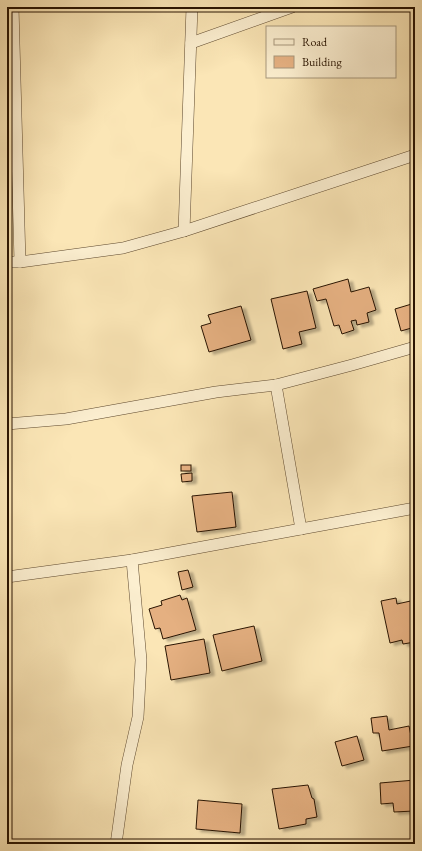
<svg xmlns="http://www.w3.org/2000/svg" width="422" height="851" font-family="'EB Garamond',serif">
<style>
.building{fill:#e5b081;stroke:#281301;filter:url(#shadow)}
.lines{fill:none;stroke-linecap:round;stroke-linejoin:round}
.street-casing{stroke:#5d482e;stroke-width:12}
.street{stroke:#fcefd0;stroke-width:11}
</style>
<defs>
<filter id="shadow"><feDropShadow dx="4.5" dy="2.5" stdDeviation="1" flood-color="#0004"/></filter>
</defs>
<rect width="100%" height="100%" fill="#fbe6b6"/>
<filter id="stains"><feTurbulence type="fractalNoise" baseFrequency=".005" numOctaves="4"/><feColorMatrix values="0 0 0 0 .2 0 0 0 0 .09 0 0 0 0 .02 0 0 0 .5 -.17"/></filter>
<radialGradient id="worn" r=".72"><stop offset=".6" stop-color="#630" stop-opacity="0"/><stop offset="1" stop-color="#630" stop-opacity=".3"/></radialGradient>
<g class="building">
<path d="M348 279 351 292 369 287 376 310 367 313 369 322 357 325 356 320 351 321 354 330 342 334 339 325 334 326 326 299 317 301 313 289Z"/>
<path d="M307 291 316 328 299 332 302 344 283 349 271 299Z"/>
<path d="M415 303V327L401 331 395 309Z"/>
<path d="M241 306 251 340 209 352 201 326 211 323 208 315Z"/>
<rect x="181" y="465" width="10" height="6"/>
<path d="M192 473V481L182 482 181 474Z"/>
<path d="M232 492 236 527 197 532 192 496Z"/>
<path d="M188 570 193 587 182 590 178 572Z"/>
<path d="M180 595 182 600 187 598 196 630 163 639 160 628 155 629 149 609 162 605 161 601Z"/>
<path d="M396 598 397 604 415 600V642L403 644 402 640 390 643 381 601Z"/>
<path d="M254 626 262 661 222 671 213 635Z"/>
<path d="M204 639 210 673 171 680 165 646Z"/>
<path d="M387 716 389 730 409 726 413 746 382 751 379 733H373L371 718Z"/>
<path d="M357 736 364 760 342 766 335 742Z"/>
<path d="M415 780V812L414 811 394 812 393 803 381 804 380 783Z"/>
<path d="M308 785 312 798 314 799 317 817 306 819V824L279 829 272 789Z"/>
<path d="M198 800 242 804 240 833 196 829Z"/>
</g>
<g class="lines">
<g class="street-casing">
<g id="street">
<path d="M13 7 20 262"/>
<path d="M191 43 292 7"/>
<path d="M184 231 192 7"/>
<path d="M7 262H20L123 248 184 231 415 155"/>
<path d="M276 385 301 529"/>
<path d="M7 424 66 419 216 392 276 385 352 365 415 347"/>
<path d="M7 577 132 560 415 508"/>
<path d="M116 844 127 765 138 717 141 660 132 560"/>
</g>
</g>
<use href="#street" class="street"/>
</g>
<rect width="422" height="851" fill="none" stroke="#fbe6b6" stroke-width="24"/>
<rect x="8" y="8" width="406" height="835" fill="none" stroke="#281301" stroke-width="2"/>
<rect x="12" y="12" width="398" height="827" fill="none" stroke="#281301"/>
<rect x="266" y="26" width="130" height="52" fill="#fcefd0" stroke="#a7977d"/>
<rect x="274" y="39" width="20" height="6" fill="#fcefd0" stroke="#a7977d"/>
<text x="302" y="46" font-size="12" fill="#281301">Road</text>
<rect x="274" y="56" width="20" height="12" fill="#e5b081" stroke="#a7977d"/>
<text x="302" y="66" font-size="12" fill="#281301">Building</text>
<rect width="100%" height="100%" filter="url(#stains)"/>
<rect width="100%" height="100%" fill="url(#worn)"/>
</svg>
